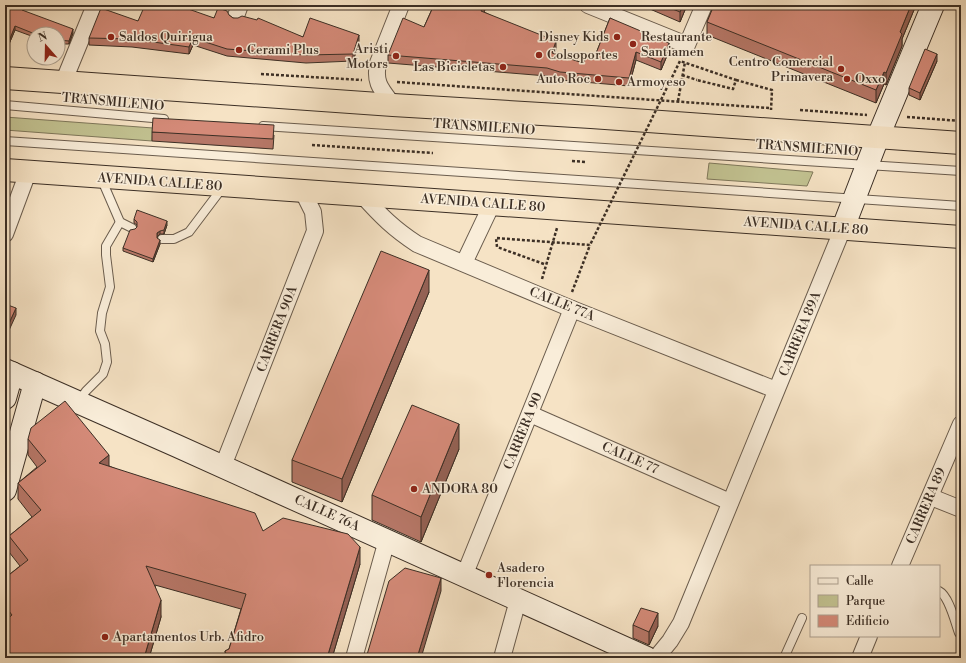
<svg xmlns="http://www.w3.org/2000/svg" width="966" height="663" font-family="'Libre Bodoni',serif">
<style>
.green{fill:#c2c291;stroke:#7f785b}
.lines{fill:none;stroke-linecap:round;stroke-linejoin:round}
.lane-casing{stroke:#6a5c4d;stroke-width:10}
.street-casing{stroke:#6a5c4d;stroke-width:18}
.secondary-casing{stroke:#3c2f25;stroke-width:24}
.highway-casing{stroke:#3c2f25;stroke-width:24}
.path{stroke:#3c2f25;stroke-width:2.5;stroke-dasharray:3 2;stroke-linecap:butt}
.lane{stroke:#f9edd9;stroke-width:8}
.street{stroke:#f9edd9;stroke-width:16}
.secondary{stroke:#f9edd9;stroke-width:22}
.highway{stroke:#f6e3c5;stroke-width:22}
.path-bridge{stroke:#3c2f25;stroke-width:2.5;stroke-dasharray:3 2;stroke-linecap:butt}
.wall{fill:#b67767;stroke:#3c2f25}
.shaded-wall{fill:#946154;stroke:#3c2f25}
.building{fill:#d48a78;stroke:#3c2f25}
.poi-dot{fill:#8f2418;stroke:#f9edd9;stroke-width:1.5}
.labels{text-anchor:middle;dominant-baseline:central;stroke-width:3;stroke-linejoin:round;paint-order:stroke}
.poi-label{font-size:13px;fill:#3c2f25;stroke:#f9edd9;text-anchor:start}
.street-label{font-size:13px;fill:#3c2f25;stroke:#f9edd9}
</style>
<rect width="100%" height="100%" fill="#f6e3c5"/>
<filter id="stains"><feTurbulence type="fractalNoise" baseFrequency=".005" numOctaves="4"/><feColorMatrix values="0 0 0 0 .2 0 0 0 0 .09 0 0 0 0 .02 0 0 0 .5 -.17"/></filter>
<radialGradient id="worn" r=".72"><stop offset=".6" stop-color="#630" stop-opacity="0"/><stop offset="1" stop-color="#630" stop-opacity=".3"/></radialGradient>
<g class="green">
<path d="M5 117 153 128 152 141 5 130Z"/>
<path d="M709 163 813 172 807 186 707 179Z"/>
</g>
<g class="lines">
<g class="lane-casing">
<g id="lane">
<path d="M5 105 164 119"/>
<path d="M263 126 961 171"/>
<path d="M5 141 961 206"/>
<path d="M101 178 120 222 132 228"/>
<path d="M162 239H174L189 232 223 187"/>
<path d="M78 402 86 391 103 374 107 362 105 344 100 331 102 313 110 287 106 255V246L120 222"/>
<path d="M939 591C949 596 955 622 959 633"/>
<path d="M784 658 802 618"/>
</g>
</g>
<g class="street-casing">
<g id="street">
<path d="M588 5 687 45 704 5"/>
<path d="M236 16 240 5"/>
<path d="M63 83 95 5"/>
<path d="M393 105C381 89 374 83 378 63L401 5"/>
<path d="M363 196C381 216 394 229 417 244L572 309 776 390"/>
<path d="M5 234 28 172"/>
<path d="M464 263 492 204"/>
<path d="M530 414 730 502"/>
<path d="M223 466 315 231 313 212 303 192"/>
<path d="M931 497 961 509"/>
<path d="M900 566 961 424"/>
<path d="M464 576 572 309"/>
<path d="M354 658 387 540"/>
<path d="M502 658 518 600"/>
<path d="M656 658 670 641 681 623 843 228"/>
<path d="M860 658 869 636"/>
</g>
</g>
<g class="secondary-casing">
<g id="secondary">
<path d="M843 228 878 137 933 5"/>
<path d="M5 370 177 446 647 658"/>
<path d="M5 398 12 373"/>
<path d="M5 490 35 383"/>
</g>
</g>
<g class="highway-casing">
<g id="highway">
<path d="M5 78 393 105 591 117 961 143"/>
<path d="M5 170 961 237"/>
</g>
</g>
<g class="path">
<path d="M261 74 362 80"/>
<path d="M682 75 697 80"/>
<path d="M736 80 772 90 771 110"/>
<path d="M397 82 769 108"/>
<path d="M678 101 685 62"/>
<path d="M800 110 867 115"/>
<path d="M907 117 961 121"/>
<path d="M312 145 433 153"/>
<path d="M572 161 586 162"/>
<path d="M542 279 557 228"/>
<path d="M572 292 590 245"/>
</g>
<use href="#lane" class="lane"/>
<use href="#street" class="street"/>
<use href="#secondary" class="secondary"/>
<use href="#highway" class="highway"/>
<path class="path-bridge" d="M544 264 497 247 496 238 590 245 680 61 736 80 733 89 697 80"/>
</g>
<g class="wall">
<path d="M5 5 23 11 73 33 69 44H58V34H34V37L15 30 9 44 5 45Z"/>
<path d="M423 5H487L484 12 556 49 555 54 583 63 595 56 610 18 669 51 661 70 636 60 629 86 560 80 547 76 388 63V55L424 27 432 9Z"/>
<path d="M643 5H687L680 22 643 6Z"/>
<path d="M714 5H916L902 39V46L886 85 884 84 876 103 707 35V22Z"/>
<path d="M950 5H961V11L950 7Z"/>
<path d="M229 15 233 18 303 37 359 43 353 61 306 63 227 56 193 45 189 54 132 47 89 45V38L138 21 214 18Z"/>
<path d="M937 61 920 100 909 95V88Z"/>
<path d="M152 132 274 135 273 149 152 141Z"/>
<path d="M134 219 167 225 164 234H160L157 237 160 244 153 262 123 251V248L137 227V225L134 223Z"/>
<path d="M429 292 342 502 292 482V460Z"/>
<path d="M28 439 109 466 263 531 360 564 332 658H225V651L229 649 241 609 155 585 161 617 149 658H5V578L20 566 9 552V536L32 517 18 499V483L37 467 28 455Z"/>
<path d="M459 449 421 542 372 520V495Z"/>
<path d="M633 625 658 626 649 645 633 638Z"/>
</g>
<g class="shaded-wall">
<path d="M24 5H25L22 14V10Z"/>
<path d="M483 5H487L481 19V11Z"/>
<path d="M683 5H687L680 22V12Z"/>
<path d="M911 5H916L902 39V46L886 85V73L900 32Z"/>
<path d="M15 26V30L9 44V41Z"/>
<path d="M73 29V33L69 44V41Z"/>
<path d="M359 35V43L353 61V54Z"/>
<path d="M193 38V45L189 54V47Z"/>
<path d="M556 41V49L552 61V53Z"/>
<path d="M669 43V51L661 70V62Z"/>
<path d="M636 52V60L629 86V78Z"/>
<path d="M937 54V61L920 100V93Z"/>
<path d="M884 72V84L876 103V90Z"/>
<path d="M167 221V225L164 234V230Z"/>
<path d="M160 231V234L157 237V233Z"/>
<path d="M160 240V244L153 262V259Z"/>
<path d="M429 270V292L342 502V479Z"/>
<path d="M16 308V315L5 339V332Z"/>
<path d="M459 424V449L421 542V517Z"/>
<path d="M109 455V472L99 463Z"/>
<path d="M360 547V564L332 658H327Z"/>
<path d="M441 578V591L421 658H417Z"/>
<path d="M161 600V617L149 658H144Z"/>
<path d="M658 613V626L649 645V632Z"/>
</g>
<g class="building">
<path d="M5 5H24L22 10 73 29 69 41 58 40V34H35L15 26 9 41H5Z"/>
<path d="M145 5H177L214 18 218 8 227 11 229 15 233 18H238L242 16 257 20 258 18 303 37 310 18 359 35 353 54 306 55 227 49 193 38 189 47 132 39 89 38 101 8 138 21Z"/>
<path d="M434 5H483L481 11 556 41 552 53 583 63 589 54 595 56 610 18 669 43 661 62 636 52 629 78 560 72 547 68 388 55 403 18 424 27Z"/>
<path d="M663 5H683L680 12Z"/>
<path d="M714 5H911L900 32 902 34 886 73 884 72 876 90 707 22Z"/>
<path d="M925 49 937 54 920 93 909 88Z"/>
<path d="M153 118 274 125 273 139 152 132Z"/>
<path d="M137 210 167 221 164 230 160 231 157 233V238L160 240 153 259 123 248 130 230 135 229 137 227V222L134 219Z"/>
<path d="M381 251 429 270 342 479 292 460Z"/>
<path d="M5 304 16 308 5 332Z"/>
<path d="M65 401 109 455 99 463 255 513 263 531 283 518 348 534 360 547 327 658H228L225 651 229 649 246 594 146 566 161 600 144 658H5V621L12 615 5 606V578L28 560 9 536 41 510 18 483 46 461 28 439 31 428Z"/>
<path d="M412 405 459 424 421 517 372 495Z"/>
<path d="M405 568 441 578 417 658H366L389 581Z"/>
<path d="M641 608 658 613 649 632 633 625Z"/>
</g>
<g class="poi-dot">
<circle cx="111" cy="37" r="4"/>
<circle cx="617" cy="37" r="4"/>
<circle cx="633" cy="44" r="4"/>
<circle cx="239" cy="50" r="4"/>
<circle cx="539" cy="55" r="4"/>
<circle cx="396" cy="56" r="4"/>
<circle cx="503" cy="67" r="4"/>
<circle cx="841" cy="69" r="4"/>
<circle cx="598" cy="79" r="4"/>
<circle cx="847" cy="79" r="4"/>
<circle cx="619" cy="82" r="4"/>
<circle cx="414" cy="489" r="4"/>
<circle cx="489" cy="575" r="4"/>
<circle cx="105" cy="637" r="4"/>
</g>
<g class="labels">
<g class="poi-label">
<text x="119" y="37">Saldos Quirigua</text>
<text x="609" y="37" text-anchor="end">Disney Kids</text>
<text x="641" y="37">Restaurante<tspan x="641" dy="15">Santiamen</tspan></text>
<text x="388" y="49" text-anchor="end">Aristi<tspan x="388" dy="15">Motors</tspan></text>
<text x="247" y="50">Cerami Plus</text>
<text x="547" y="55">Colsoportes</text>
<text x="833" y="62" text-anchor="end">Centro Comercial<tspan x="833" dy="15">Primavera</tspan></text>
<text x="495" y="67" text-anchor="end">Las Bicicletas</text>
<text x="590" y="79" text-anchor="end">Auto Roc</text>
<text x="855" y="79">Oxxo</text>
<text x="627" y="82">Armoyeso</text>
<text x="422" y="489">ANDORA 80</text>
<text x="497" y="568">Asadero<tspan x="497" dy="15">Florencia</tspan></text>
<text x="113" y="637">Apartamentos Urb. Afidro</text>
</g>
<g class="street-label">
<text transform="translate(113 102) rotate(5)">TRANSMILENIO</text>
<text transform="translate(484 127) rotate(4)">TRANSMILENIO</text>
<text transform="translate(807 148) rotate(4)">TRANSMILENIO</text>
<text transform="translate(160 182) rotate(4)">AVENIDA CALLE 80</text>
<text transform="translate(483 203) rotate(4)">AVENIDA CALLE 80</text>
<text transform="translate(806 226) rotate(4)">AVENIDA CALLE 80</text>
<text transform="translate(562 304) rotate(22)">CALLE 77A</text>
<text transform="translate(277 329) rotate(-69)">CARRERA 90A</text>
<text transform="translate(800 334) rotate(-68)">CARRERA 89A</text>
<text transform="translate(523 431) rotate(-68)">CARRERA 90</text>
<text transform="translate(630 458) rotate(24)">CALLE 77</text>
<text transform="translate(926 506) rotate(-67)">CARRERA 89</text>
<text transform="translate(327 513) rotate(24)">CALLE 76A</text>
</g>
</g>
<rect width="966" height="663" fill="none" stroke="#f6e3c5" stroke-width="20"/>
<rect x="6" y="6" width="954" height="651" fill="none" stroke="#3c2f25" stroke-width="2"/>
<rect x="10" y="10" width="946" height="643" fill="none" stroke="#3c2f25"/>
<rect x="810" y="565" width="130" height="72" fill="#f9edd9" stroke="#ada191"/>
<rect x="818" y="578" width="20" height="6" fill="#f9edd9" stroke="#ada191"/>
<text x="846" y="585" font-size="12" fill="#3c2f25">Calle</text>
<rect x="818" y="595" width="20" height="12" fill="#c2c291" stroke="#ada191"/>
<text x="846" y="605" font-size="12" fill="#3c2f25">Parque</text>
<rect x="818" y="615" width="20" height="12" fill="#d48a78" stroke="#ada191"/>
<text x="846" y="625" font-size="12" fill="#3c2f25">Edificio</text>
<g transform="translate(46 46) rotate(340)"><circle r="19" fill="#f9edd9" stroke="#ada191"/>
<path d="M0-3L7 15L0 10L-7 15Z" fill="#8f2418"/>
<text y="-6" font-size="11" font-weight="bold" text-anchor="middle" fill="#3c2f25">N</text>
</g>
<rect width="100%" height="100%" filter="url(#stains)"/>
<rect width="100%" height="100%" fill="url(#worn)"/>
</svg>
